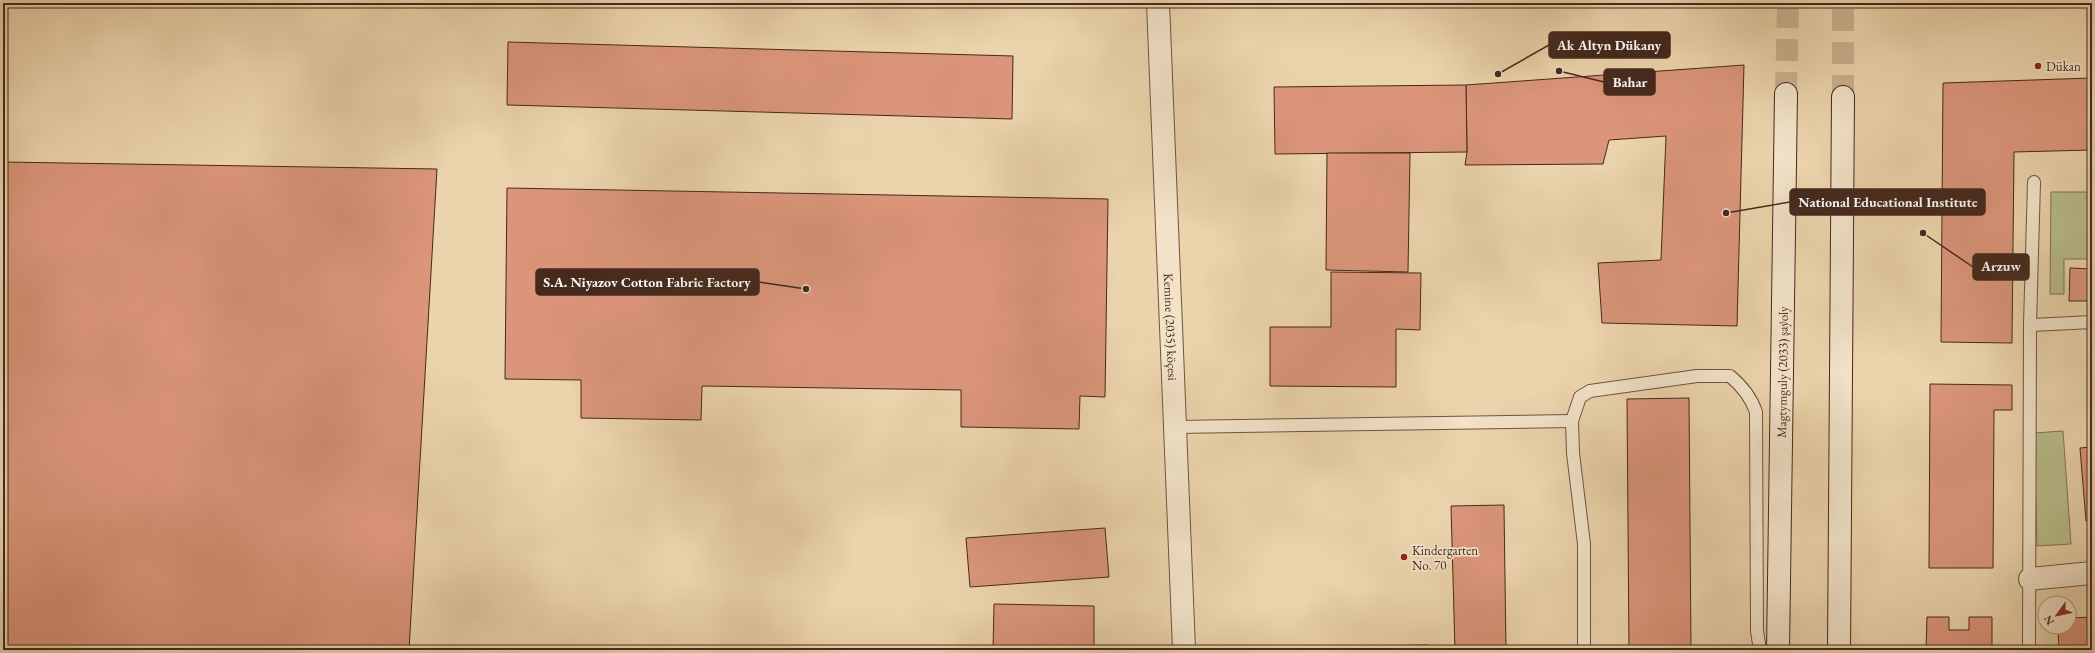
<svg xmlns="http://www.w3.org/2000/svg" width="2095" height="653" font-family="'EB Garamond',serif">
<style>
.green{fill:#b7bc89;stroke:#7e7254}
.building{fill:#db957a;stroke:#45291e}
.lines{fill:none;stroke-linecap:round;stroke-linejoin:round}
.secondary-tunnel{stroke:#cab18f;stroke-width:22;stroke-dasharray:22 11;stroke-linecap:butt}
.lane-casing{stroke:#6e5441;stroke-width:14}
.street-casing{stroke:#6e5441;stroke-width:24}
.secondary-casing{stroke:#45291e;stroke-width:24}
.lane{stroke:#f2e2c8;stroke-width:12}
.street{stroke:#f2e2c8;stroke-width:22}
.secondary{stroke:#f2e2c8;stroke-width:22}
.poi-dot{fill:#8f2418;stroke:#f2e2c8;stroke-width:1.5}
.labels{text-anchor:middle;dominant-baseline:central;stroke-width:3.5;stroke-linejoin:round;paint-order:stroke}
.poi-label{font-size:13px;fill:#45291e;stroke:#f2e2c8;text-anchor:start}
.street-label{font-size:13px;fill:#45291e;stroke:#f2e2c8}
.leader{fill:none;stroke:#45291e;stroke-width:1.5}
.callout-dot{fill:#45291e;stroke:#f2e2c8;stroke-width:1.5}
.callout{fill:#45291e;stroke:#45291e;stroke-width:1.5}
.callout-label{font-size:14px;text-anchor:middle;font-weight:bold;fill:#fff}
</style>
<rect width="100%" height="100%" fill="#ebd3ab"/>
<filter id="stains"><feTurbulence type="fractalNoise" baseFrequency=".005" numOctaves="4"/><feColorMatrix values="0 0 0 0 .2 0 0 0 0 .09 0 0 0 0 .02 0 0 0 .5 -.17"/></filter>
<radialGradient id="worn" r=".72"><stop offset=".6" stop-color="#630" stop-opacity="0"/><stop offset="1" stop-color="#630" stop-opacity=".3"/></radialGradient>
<g class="green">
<path d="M2051 192H2092V259H2064V294H2050Z"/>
<path d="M2063 431 2071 544 2037 546 2034 433Z"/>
</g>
<g class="building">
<path d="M508 42 1013 56 1012 119 507 105Z"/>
<path d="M1744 65 1737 326 1602 323 1598 263 1661 260 1666 136 1609 140 1603 164 1465 165 1467 152 1466 85Z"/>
<path d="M2092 78V150L2014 152 2012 343 1941 342 1943 83Z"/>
<path d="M1466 85 1467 152 1275 154 1274 87Z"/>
<path d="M1327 153H1410L1408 272 1326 270Z"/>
<path d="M3 162 437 169 409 650H3Z"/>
<path d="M507 188 1108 199 1105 397 1080 396 1079 429 961 427V390L702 386 701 420 581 418V380L505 379Z"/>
<path d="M2070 268 2092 269V301H2069Z"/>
<path d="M1331 272 1421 273 1420 330 1396 329V387L1270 386V327H1331Z"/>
<path d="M1930 384 2012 385V410H1994L1993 568H1929Z"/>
<path d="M1689 398 1691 650H1629L1627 399Z"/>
<path d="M2092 447V520L2086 521 2080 448Z"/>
<path d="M1504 505 1506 650H1455L1451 506Z"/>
<path d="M1105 528 1109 577 970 587 966 538Z"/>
<path d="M994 604 1094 606V650H993Z"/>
<path d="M1927 617H1949V630H1969V617H1992V650H1926Z"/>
<path d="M2092 617V650H2059L2058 627 2072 626V618Z"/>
<path d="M1428 645V650H1361V646Z"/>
</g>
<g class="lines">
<g class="secondary-tunnel">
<path d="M1786 94 1788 3"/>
<path d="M1843 97V3"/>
</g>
<g class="lane-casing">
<g id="lane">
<path d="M2030 325 2092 322"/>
<path d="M1175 427 1572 421"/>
<path d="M1584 650V544L1573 453 1572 421 1580 397 1590 391 1697 376H1730C1742 386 1751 397 1756 412L1757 631 1760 650"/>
<path d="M2029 650 2030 325 2034 182"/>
</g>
</g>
<g class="street-casing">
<g id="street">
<path id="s1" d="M1158 3 1184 650"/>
<path d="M2030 579 2092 573"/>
</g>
</g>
<g class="secondary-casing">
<g id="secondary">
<path id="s2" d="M1778 650 1786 94"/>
<path d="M1839 650 1843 97"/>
</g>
</g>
<use href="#lane" class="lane"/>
<use href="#street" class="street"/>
<use href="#secondary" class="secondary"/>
</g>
<g class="poi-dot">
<circle cx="2038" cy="66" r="4"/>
<circle cx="1404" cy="557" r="4"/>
</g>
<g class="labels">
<g class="poi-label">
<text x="2046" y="66">Dükan</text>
<text x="1412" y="550">Kindergarten<tspan x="1412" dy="15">No. 70</tspan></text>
</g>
<g class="street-label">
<text stroke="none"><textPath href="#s1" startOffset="324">Kemine (2035) köçesi</textPath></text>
<text stroke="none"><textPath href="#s2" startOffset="278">Magtymguly (2033) şaýoly</textPath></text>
</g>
</g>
<path class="leader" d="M1498 74L1549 45M1559 71L1604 82M1726 213L1790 202M1923 233L1973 267M806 289L759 282"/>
<g class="callout-dot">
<circle cx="1498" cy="74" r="4"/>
<circle cx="1559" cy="71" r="4"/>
<circle cx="1726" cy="213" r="4"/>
<circle cx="1923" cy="233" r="4"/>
<circle cx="806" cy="289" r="4"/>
</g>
<g class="callout">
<rect x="1549" y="32" width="121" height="26" rx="4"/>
<rect x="1604" y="69" width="51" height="26" rx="4"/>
<rect x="1790" y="189" width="195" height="26" rx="4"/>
<rect x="1973" y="254" width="56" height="26" rx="4"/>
<rect x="536" y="269" width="223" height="26" rx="4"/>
</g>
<g class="callout-label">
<text x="1609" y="50">Ak Altyn Dükany</text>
<text x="1630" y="87">Bahar</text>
<text x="1888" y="207">National Educational Institute</text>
<text x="2001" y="271">Arzuw</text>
<text x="647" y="287">S.A. Niyazov Cotton Fabric Factory</text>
</g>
<rect width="2095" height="653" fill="none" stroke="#ebd3ab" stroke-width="16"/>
<rect x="4" y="4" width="2087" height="645" fill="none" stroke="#45291e" stroke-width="2"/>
<rect x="8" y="8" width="2079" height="637" fill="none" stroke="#45291e"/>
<g transform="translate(2057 615) rotate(237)"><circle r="19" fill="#f2e2c8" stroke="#ad9884"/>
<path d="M0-3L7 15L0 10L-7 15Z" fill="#8f2418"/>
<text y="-6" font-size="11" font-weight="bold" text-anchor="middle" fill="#45291e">N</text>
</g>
<rect width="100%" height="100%" filter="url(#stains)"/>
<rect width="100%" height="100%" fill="url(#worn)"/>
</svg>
